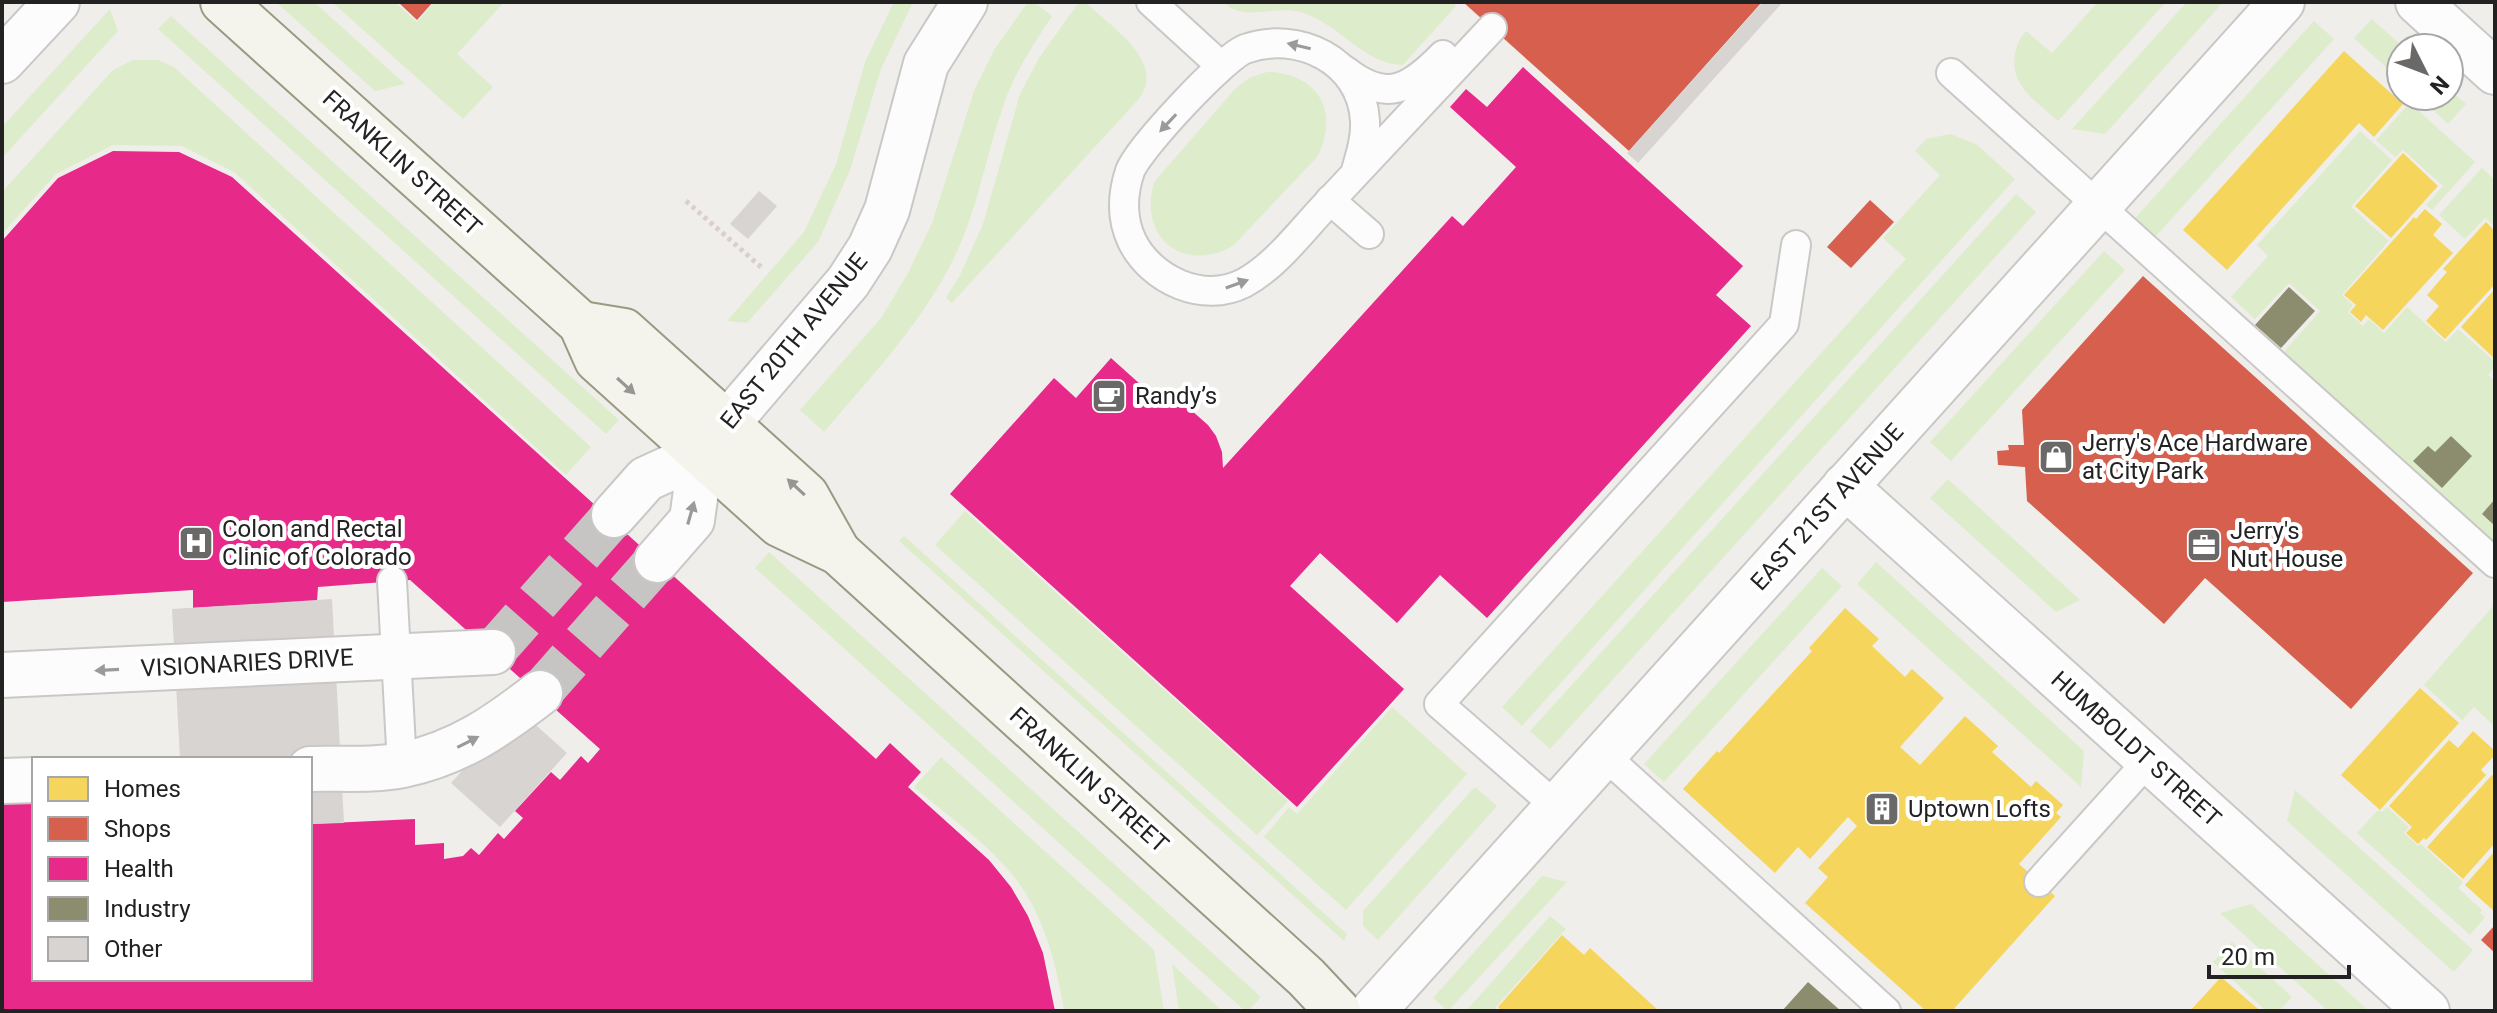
<svg xmlns="http://www.w3.org/2000/svg" width="2497" height="1013" font-family="Roboto,sans-serif">
<style>
.grass{fill:#ddeccb}
.homes{fill:#f6d55c}
.shops{fill:#d6604d}
.health{fill:#e7298a}
.industry{fill:#8c8c6e}
.building{fill:#d7d4d2}
.lines{fill:none;stroke-linecap:round;stroke-linejoin:round}
.street-tunnel{stroke:#c7c5c3;stroke-width:44;stroke-dasharray:44 22;stroke-linecap:butt}
.lane-casing{stroke:#c9c8c7;stroke-width:32}
.street-casing{stroke:#c9c8c7;stroke-width:48}
.secondary-casing{stroke:#999a82;stroke-width:48}
.path{stroke:#dccecd;stroke-width:5;stroke-dasharray:4 4;stroke-linecap:butt}
.lane{stroke:#fdfcfc;stroke-width:28}
.street{stroke:#fdfcfc;stroke-width:44}
.secondary{stroke:#f4f4ed;stroke-width:44}
.oneway{fill:#9a9a9a}
.oneway2{fill:#969692}
.labels{text-anchor:middle;dominant-baseline:central;stroke-width:8;stroke-linejoin:round;paint-order:stroke}
.street-label{font-size:24px;fill:#222;stroke:#fff}
.poi-label{font-size:24px;fill:#222;stroke:#fff;text-anchor:start}
</style>
<rect width="100%" height="100%" fill="#f0eeeb"/>
<g class="grass">
<path d="M276 2H314L405 84 375 91Z"/>
<path d="M332 2H395L417 22 435 2H504L457 54 493 87 463 119Z"/>
<path d="M894 2H913L881 69 850 170 818 242 747 323 727 321 804 232 836 164 865 62Z"/>
<path d="M1028 2H1034L1052 16C1034 44 1016 70 1005 101 989 145 981 192 964 235 934 311 876 371 824 432L800 410 881 318 908 273 932 223 974 91 994 50Z"/>
<path d="M1079 2H1085C1110 26 1171 64 1136 102L952 303 946 298 960 275 983 224 1020 94 1039 58Z"/>
<path d="M1223 2H1451L1456 6 1403 65C1364 65 1338 22 1300 12 1273 5 1246 23 1223 2Z"/>
<path d="M2098 2H2166L2058 121C2037 102 2009 86 2015 54 2017 44 2019 39 2026 31L2052 53Z"/>
<path d="M2187 2H2223L2105 134 2072 129Z"/>
<path d="M110 9 118 31 2 158V127Z"/>
<path d="M171 16 619 420 606 434 158 29Z"/>
<path d="M2372 19 2404 48H2401V81L2354 38Z"/>
<path d="M2314 21 2334 39 2156 236 2135 218Z"/>
<path d="M133 60H158L174 67 591 447 566 475 234 172 182 146 113 145 56 174 2 234V192L113 70Z"/>
<path d="M1267 72C1317 73 1341 111 1317 157L1233 246C1182 274 1138 237 1154 182L1235 89 1249 78Z"/>
<path d="M2449 89 2466 104 2448 124 2418 96H2449Z"/>
<path d="M2410 103 2475 162 2432 210 2426 205 2443 186 2403 150 2395 157 2376 140Z"/>
<path d="M2360 131 2392 160 2351 207 2389 241 2342 295 2353 305 2348 312 2363 326 2369 319 2384 333 2407 307 2446 342 2458 329 2495 362V367L2488 375 2495 381V544L2283 353 2320 311 2289 283 2255 319 2231 297 2268 256 2257 245Z"/>
<path d="M1950 134 1976 144 2015 179 1522 726 1502 707 1906 259 1883 238 1940 175 1915 151 1926 139Z"/>
<path d="M2482 168 2495 180V226L2485 218 2465 239 2439 215Z"/>
<path d="M2016 194 2036 212 1550 749 1530 731Z"/>
<path d="M2104 251 2125 270 1951 461 1930 442Z"/>
<path d="M1948 479 2080 600 2056 612 1930 498Z"/>
<path d="M965 511 1288 801 1257 835 935 545Z"/>
<path d="M904 536 1347 934 1344 941 899 541Z"/>
<path d="M769 552 1261 997 1248 1011H1245L755 568Z"/>
<path d="M1876 562 2084 751 2081 787 1857 584Z"/>
<path d="M1822 568 1842 586 1664 782 1644 764Z"/>
<path d="M2495 604V727L2474 707 2462 720 2424 685Z"/>
<path d="M1392 707 1467 774 1346 910 1264 837 1289 807 1297 814Z"/>
<path d="M941 757 1154 950 1164 1011H1064C1057 966 1044 915 1015 878 987 843 948 816 914 787Z"/>
<path d="M1475 787 1497 806 1378 940 1363 926V911Z"/>
<path d="M2295 790 2473 950 2454 972 2287 821Z"/>
<path d="M2387 807 2409 827 2404 833 2418 846 2421 844 2463 882 2458 888 2482 910 2480 913 2485 917 2470 935 2357 833 2378 810 2382 812Z"/>
<path d="M1542 876 1567 882 1448 1011 1433 998Z"/>
<path d="M2251 904 2369 1011H2328L2220 913Z"/>
<path d="M1550 916 1566 929 1495 1008 1497 1011H1466Z"/>
<path d="M2232 942 2292 997 2279 1011H2263L2264 1009 2213 962Z"/>
<path d="M1172 964 1222 1011H1179Z"/>
</g>
<g class="homes">
<path d="M2344 51 2403 104 2374 137 2359 123 2227 270 2183 230Z"/>
<path d="M2403 153 2438 186 2391 238 2355 206Z"/>
<path d="M2425 209 2442 224 2433 235 2453 253 2383 330 2366 315 2361 322 2350 312 2356 305 2344 295 2414 217 2416 219Z"/>
<path d="M2486 222 2495 231V284L2445 339 2426 321 2439 306 2427 295 2447 272 2443 269Z"/>
<path d="M2495 289V359L2461 327Z"/>
<path d="M1845 608 1879 639 1872 646 1905 677 1912 669 1944 698 1900 747 1920 765 1965 716 1998 746 1992 752 2031 787 2036 781 2063 805 2056 813 2061 817 2019 864 2055 896 1952 1011H1926L1805 903 1828 877 1818 868 1857 826 1848 817 1810 859 1798 847 1775 873 1683 789 1717 751 1719 753 1812 651 1809 648Z"/>
<path d="M2420 688 2459 723 2380 810 2341 775Z"/>
<path d="M2473 731 2495 751V755L2481 770 2486 775 2426 840 2424 838 2418 844 2406 833 2412 827 2389 806 2449 740 2458 748Z"/>
<path d="M2492 775 2495 777V843L2463 879 2427 847Z"/>
<path d="M2495 851V912L2465 885Z"/>
<path d="M1562 935 1584 955 1590 948 1659 1011H1502L1498 1007Z"/>
<path d="M2221 977 2258 1009 2256 1011H2190Z"/>
</g>
<g class="shops">
<path d="M398 2H433L417 20Z"/>
<path d="M1463 2H1762L1629 151Z"/>
<path d="M1870 200 1894 222 1851 268 1827 247Z"/>
<path d="M2143 276 2473 573 2351 709 2205 578 2164 624 2027 501 2025 467 1998 465 1997 451 2009 450 2008 445H2024L2022 410Z"/>
<path d="M2495 925V953L2481 940Z"/>
</g>
<g class="health">
<path d="M1523 67 1743 266 1716 295 1751 326 1487 618 1440 575 1397 623 1320 553 1290 586 1404 689 1297 807 950 494 1054 378 1076 398 1111 358 1150 393 1170 397 1183 403 1208 425 1216 436 1222 452 1223 468 1452 216 1463 226 1516 167 1450 107 1466 89 1487 107Z"/>
<path d="M113 151 179 152 232 177 876 759 890 743 921 772 908 787 989 860 1011 887 1028 916 1043 953 1055 1011H2V795L34 794V979H310V824L415 819V845L444 843V859L463 856 471 848 479 855 498 833 504 839 523 818 515 811 551 772 560 780 581 756 588 763 600 749 410 580 318 587 317 601 193 608V590L2 602V241L58 178Z"/>
</g>
<g class="industry">
<path d="M2289 287 2315 311 2281 348 2255 325Z"/>
<path d="M2451 436 2472 456 2442 488 2413 461 2428 446 2435 452Z"/>
<path d="M2495 499V526L2482 514Z"/>
<path d="M1808 982 1841 1011H1782Z"/>
</g>
<g class="building">
<path d="M1763 2H1783L1638 163 1627 153Z"/>
<path d="M759 191 777 206 748 239 730 224Z"/>
<path d="M332 599 344 823 310 824V759H180L172 609Z"/>
<path d="M518 709 567 753 500 827 451 783Z"/>
</g>
<g class="lines">
<g class="street-tunnel">
<path d="M493 652 614 515"/>
<path d="M540 693 657 560"/>
</g>
<g class="lane-casing">
<g id="lane">
<path d="M1151 2 1221 66"/>
<path d="M1346 71C1387 103 1410 89 1443 55"/>
<path d="M1951 73 2495 563"/>
<path d="M1355 174C1360 156 1366 139 1365 121 1362 60 1297 30 1245 49 1223 58 1139 148 1130 171 1122 195 1121 218 1132 241 1151 280 1203 304 1244 283 1277 265 1301 231 1327 204 1382 146 1437 87 1492 28"/>
<path d="M1330 200 1369 234"/>
<path d="M392 581 402 765"/>
<path d="M1604 755 1886 1011"/>
<path d="M1557 807 1439 704 1784 324 1796 245"/>
<path d="M2039 882 2149 760"/>
</g>
</g>
<g class="street-casing">
<g id="street">
<path d="M2418 2 2495 72"/>
<path d="M2 61 57 2"/>
<path d="M1845 486 2427 1011"/>
<path d="M614 515 646 479 701 454 848 282 870 248 887 210 926 64 965 2"/>
<path d="M657 560 692 520 701 454"/>
<path d="M2 675 493 652"/>
<path d="M310 769C340 768 374 771 403 765 459 753 496 727 540 693"/>
<path d="M2 781 34 780"/>
<path d="M1373 1011 2282 2"/>
</g>
</g>
<g class="secondary-casing">
<g id="secondary">
<path d="M223 2 581 324 597 360 779 524 838 552 1306 977 1338 1011"/>
<path d="M581 324 624 331 806 495 838 552"/>
</g>
</g>
<path class="path" d="M686 201 761 267"/>
<use href="#lane" class="lane"/>
<use href="#street" class="street"/>
<use href="#secondary" class="secondary"/>
</g>
<defs><path id="oneway-solid" d="M-6-.8H1V-3.2L6.5 0L1 3.2V.8H-6Z" transform="scale(2)"/></defs>
<g class="oneway">
<use href="#oneway-solid" transform="translate(1299 46) rotate(-167)"/>
<use href="#oneway-solid" transform="translate(1168 123) rotate(133)"/>
<use href="#oneway-solid" transform="translate(1237 284) rotate(-20)"/>
<use href="#oneway-solid" transform="translate(691 513) rotate(-74)"/>
<use href="#oneway-solid" transform="translate(107 670) rotate(177)"/>
<use href="#oneway-solid" transform="translate(468 742) rotate(-27)"/>
</g>
<g class="oneway2">
<use href="#oneway-solid" transform="translate(626 386) rotate(42)"/>
<use href="#oneway-solid" transform="translate(796 487) rotate(-137)"/>
</g>
<defs>
<g id="cafe-square" transform="scale(1.8)"><rect x="-9" y="-9" width="18" height="18" rx="4" fill="#6a6968" stroke="#fff"/><path d="M-5.5-4.5H6V0H3Q3 3.5 0 3.5H-2.5Q-5.5 3.5-5.5 0ZM3-3.2v2h1.7v-2ZM-6 4.5H4V6H-6Z" fill="#fff"/></g>
<g id="shop-square" transform="scale(1.8)"><rect x="-9" y="-9" width="18" height="18" rx="4" fill="#6a6968" stroke="#fff"/><path d="M-5-2.5h2.3a2.7 3.5 0 0 1 5.4 0H5L5.5 6h-11ZM-1.5-2.5h3a1.5 2.3 0 0 0-3 0Z" fill="#fff"/></g>
<g id="hospital-square" transform="scale(1.8)"><rect x="-9" y="-9" width="18" height="18" rx="4" fill="#6a6968" stroke="#fff"/><path d="M-5-5h3v3.5h4V-5h3V5h-3V1.5h-4V5h-3Z" fill="#fff"/></g>
<g id="office-square" transform="scale(1.8)"><rect x="-9" y="-9" width="18" height="18" rx="4" fill="#6a6968" stroke="#fff"/><path d="M-6-3h4V-5.5h4V-3h4V5H-6ZM-1-4.5V-3h2v-1.5ZM-6 0V1H6V0Z" fill="#fff"/></g>
<g id="building-square" transform="scale(1.8)"><rect x="-9" y="-9" width="18" height="18" rx="4" fill="#6a6968" stroke="#fff"/><path d="M-4-6H4V6H1V3H-1V6H-4ZM-2.5-4.3h1.7v1.8h-1.7ZM.8-4.3h1.7v1.8H.8ZM-2.5-1h1.7V.8h-1.7ZM.8-1h1.7V.8H.8Z" fill="#fff"/></g>
</defs>
<g fill-rule="evenodd">
<use href="#cafe-square" x="1109" y="396"/>
<use href="#shop-square" x="2056" y="457"/>
<use href="#hospital-square" x="196" y="543"/>
<use href="#office-square" x="2204" y="545"/>
<use href="#building-square" x="1882" y="809"/>
</g>
<g class="labels">
<g class="street-label">
<text transform="translate(402 163) rotate(42)">FRANKLIN STREET</text>
<text transform="translate(794 341) rotate(-51)">EAST 20TH AVENUE</text>
<text transform="translate(1827 507) rotate(-48)">EAST 21ST AVENUE</text>
<text transform="translate(247 663) rotate(-3)">VISIONARIES DRIVE</text>
<text transform="translate(2136 749) rotate(42)">HUMBOLDT STREET</text>
<text transform="translate(1089 780) rotate(42)">FRANKLIN STREET</text>
</g>
<g class="poi-label">
<text x="1135" y="396">Randy’s</text>
<text x="2082" y="443">Jerry's Ace Hardware<tspan x="2082" dy="28">at City Park</tspan></text>
<text x="222" y="529">Colon and Rectal<tspan x="222" dy="28">Clinic of Colorado</tspan></text>
<text x="2230" y="531">Jerry's<tspan x="2230" dy="28">Nut House</tspan></text>
<text x="1908" y="809">Uptown Lofts</text>
</g>
</g>
<rect width="2497" height="1013" fill="none" stroke="#222222" stroke-width="8"/>
<rect x="32" y="757" width="280" height="224" fill="#ffffff" stroke="#a7a7a7" stroke-width="2"/>
<rect x="48" y="777" width="40" height="24" fill="#f6d55c" stroke="#a7a7a7" stroke-width="2"/>
<text x="104" y="797" font-size="24" fill="#222222">Homes</text>
<rect x="48" y="817" width="40" height="24" fill="#d6604d" stroke="#a7a7a7" stroke-width="2"/>
<text x="104" y="837" font-size="24" fill="#222222">Shops</text>
<rect x="48" y="857" width="40" height="24" fill="#e7298a" stroke="#a7a7a7" stroke-width="2"/>
<text x="104" y="877" font-size="24" fill="#222222">Health</text>
<rect x="48" y="897" width="40" height="24" fill="#8c8c6e" stroke="#a7a7a7" stroke-width="2"/>
<text x="104" y="917" font-size="24" fill="#222222">Industry</text>
<rect x="48" y="937" width="40" height="24" fill="#d7d4d2" stroke="#a7a7a7" stroke-width="2"/>
<text x="104" y="957" font-size="24" fill="#222222">Other</text>
<g transform="translate(2425 72) rotate(132)"><circle r="38" fill="#ffffff" stroke="#a7a7a7" stroke-width="2"/>
<path d="M0-6L14 30L0 20L-14 30Z" fill="#6a6968"/>
<text y="-12" font-size="22" font-weight="bold" text-anchor="middle" fill="#222222">N</text>
</g>
<path d="M2209 965v12h140v-12" fill="none" stroke="#222222" stroke-width="4"/>
<text x="2221" y="965" font-size="24" fill="#222222" stroke="#ffffff" stroke-width="6" paint-order="stroke">20 m</text>
</svg>
